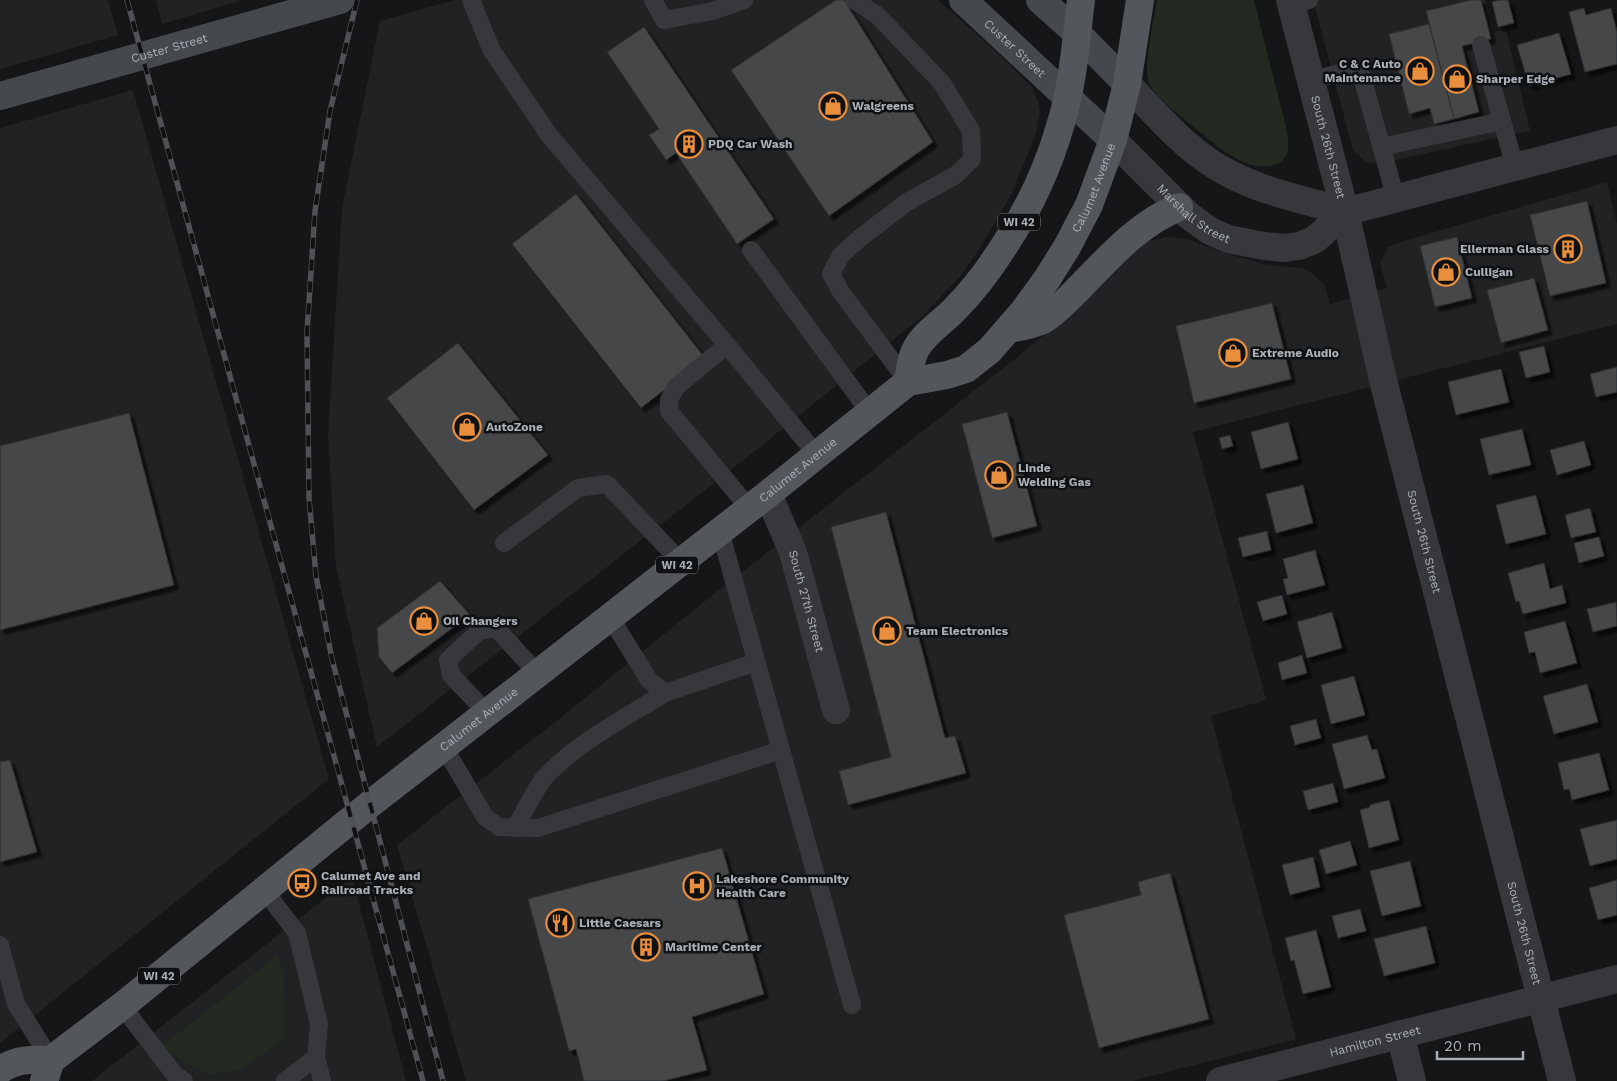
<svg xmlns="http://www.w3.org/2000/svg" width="1617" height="1081" font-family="'Work Sans',sans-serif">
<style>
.built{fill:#212224}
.green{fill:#222a22}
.building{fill:#44464a;stroke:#2f3033;filter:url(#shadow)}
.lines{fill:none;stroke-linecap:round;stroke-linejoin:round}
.lane{stroke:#37383c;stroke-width:18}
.street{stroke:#37383c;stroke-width:28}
.secondary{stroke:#45484c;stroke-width:28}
.primary{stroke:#53565b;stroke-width:28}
.rail-casing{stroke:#4e5155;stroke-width:5.5}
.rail{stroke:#101112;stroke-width:4;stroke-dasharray:11;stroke-linecap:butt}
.labels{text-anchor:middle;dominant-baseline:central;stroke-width:5;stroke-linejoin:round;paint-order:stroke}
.shield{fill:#101112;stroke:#7a8085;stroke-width:1}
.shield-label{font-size:11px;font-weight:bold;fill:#a8afb6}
.street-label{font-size:12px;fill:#a8afb6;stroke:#101112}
.poi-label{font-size:12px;font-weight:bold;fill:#a8afb6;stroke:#101112;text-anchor:start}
</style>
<defs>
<filter id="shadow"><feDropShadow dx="4.5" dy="4.5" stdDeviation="1" flood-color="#0009"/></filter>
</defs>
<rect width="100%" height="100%" fill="#151617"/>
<g class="built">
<path d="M0 0H108L118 35 0 69Z"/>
<path d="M156 0H243L162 24Z"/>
<path d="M455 0H938L1004 59 1032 87 1038 101 1040 112 1036 133 1012 193 980 248 961 275 923 316 750 455 377 747 336 567 328 436 342 208 380 21Z"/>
<path d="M1313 0H1486L1494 32 1506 30 1530 131 1381 163 1366 162 1353 150Z"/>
<path d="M133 90 329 779 0 1043V128Z"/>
<path d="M1607 182 1617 225V324L1193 432 1266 700 1211 716 1296 1039 1132 1081H466L397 845 559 719 705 601 1025 351 1089 296 1122 263 1148 241 1167 237 1187 239 1218 251 1266 265 1302 268 1313 274 1324 284 1330 304 1387 288 1380 263 1388 247 1404 241Z"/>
<path d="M352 877 406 1081H92Z"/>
</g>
<g class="green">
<path d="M1157 0H1254L1287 131C1289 147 1291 159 1274 165 1246 175 1209 139 1189 123 1178 113 1150 94 1148 79 1144 61 1154 20 1157 0Z"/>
<path d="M278 955 284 974 285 1039 238 1071 209 1074 182 1061 162 1046Z"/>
</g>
<g class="building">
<path d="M836 0H844L933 142 829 216 731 70Z"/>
<path d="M1471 0H1481L1491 39 1462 46 1479 112 1454 119 1426 11Z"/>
<path d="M1499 0H1508L1514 23 1498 27 1492 2Z"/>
<path d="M1584 8 1586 15 1611 8 1617 32V64L1585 72 1569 12Z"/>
<path d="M1429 24 1454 119 1434 124 1430 108 1409 114 1389 34Z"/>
<path d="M644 27 774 219 737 244 676 153 666 160 649 135 659 129 607 52Z"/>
<path d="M1559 33 1571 74 1529 86 1517 45Z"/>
<path d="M576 194 705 358 641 408 512 244Z"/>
<path d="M1587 201 1606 283 1550 296 1530 215Z"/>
<path d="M1457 237 1472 298 1435 307 1420 246Z"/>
<path d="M1534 278 1548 330 1501 343 1487 290Z"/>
<path d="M1272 303 1291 379 1194 403 1176 326Z"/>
<path d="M458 343 548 455 474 510 387 398Z"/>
<path d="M1544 346 1550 372 1526 378 1519 352Z"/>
<path d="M1617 367V392L1596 397 1590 374Z"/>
<path d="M1501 369 1509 402 1456 415 1448 382Z"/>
<path d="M1007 412 1037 526 992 538 962 424Z"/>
<path d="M129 413 174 585 0 630V446Z"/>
<path d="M1288 422 1298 459 1261 469 1251 432Z"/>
<path d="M1522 429 1531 465 1489 475 1480 439Z"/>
<path d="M1230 435 1233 446 1222 449 1219 438Z"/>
<path d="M1584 441 1591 465 1557 475 1550 450Z"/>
<path d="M1303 485 1313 523 1276 533 1266 494Z"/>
<path d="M1536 495 1546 534 1506 544 1496 505Z"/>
<path d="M1590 508 1596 532 1571 538 1565 515Z"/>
<path d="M886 512 945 738 955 736 966 773 848 805 839 771 891 757 831 527Z"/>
<path d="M1267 531 1271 550 1243 557 1238 538Z"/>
<path d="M1599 537 1604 556 1579 563 1574 543Z"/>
<path d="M1315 550 1325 585 1287 595 1283 579 1288 578 1283 559Z"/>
<path d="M1544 563 1550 589 1562 585 1566 603 1523 614 1519 601 1516 602 1508 573Z"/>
<path d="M440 581 470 615 392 673 379 657 377 628Z"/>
<path d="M1282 595 1287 614 1263 621 1257 602Z"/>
<path d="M1616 602 1617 626 1593 632 1587 609Z"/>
<path d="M1332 612 1342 648 1307 658 1297 622Z"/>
<path d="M1565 621 1577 663 1540 673 1535 652 1529 653 1524 632Z"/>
<path d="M1302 655 1307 673 1282 680 1278 663Z"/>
<path d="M1354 676 1365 715 1331 724 1321 685Z"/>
<path d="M1587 684 1598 722 1554 734 1543 696Z"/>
<path d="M1316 719 1321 738 1295 745 1290 726Z"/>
<path d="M1367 735 1372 750 1377 749 1385 778 1344 789 1332 744Z"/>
<path d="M1599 753 1609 790 1572 800 1569 789 1564 790 1558 763Z"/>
<path d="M10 760 37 852 0 862V762Z"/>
<path d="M1333 783 1338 802 1308 810 1303 791Z"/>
<path d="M1389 800 1399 840 1369 848 1360 810 1370 807V805Z"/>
<path d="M1617 820V859L1590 866 1580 829Z"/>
<path d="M1350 841 1357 865 1326 874 1319 850Z"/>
<path d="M722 848 764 994 692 1017 707 1070 663 1081H584L576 1049 569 1051 528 899Z"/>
<path d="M1313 857 1320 887 1290 895 1282 865Z"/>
<path d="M1410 861 1421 906 1382 916 1370 871Z"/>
<path d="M1170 873 1209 1019 1099 1048 1064 915 1141 895 1138 882Z"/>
<path d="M1617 880V915L1598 920 1589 888Z"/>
<path d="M1360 909 1366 931 1338 938 1332 916Z"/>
<path d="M1426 926 1435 963 1384 976 1374 939Z"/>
<path d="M1316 930 1331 987 1303 994 1294 960 1291 961 1285 938Z"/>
</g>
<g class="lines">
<g class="lane">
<path d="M471 0 492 51 549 135 727 345 817 455"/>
<path d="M653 0 664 20 713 11 744 0"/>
<path d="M854 0 877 15 942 83 971 131 972 159 956 175 907 202 860 238 841 255 831 274 841 292 908 382"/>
<path d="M1292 5 1309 0"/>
<path d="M1312 80 1352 70 1358 71 1362 77 1396 199"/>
<path d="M1502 121 1515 167"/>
<path d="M1381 147 1502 121 1481 45"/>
<path d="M751 250 870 413"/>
<path d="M727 345 676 387 669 400V411L749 508"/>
<path d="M504 543 578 488 607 484 681 562"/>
<path d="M610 617 649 680 665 693 756 662"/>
<path d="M487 713 451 675 448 660 479 631 496 628 538 674"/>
<path d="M444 747 485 817 499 827 538 828 781 750 720 531"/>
<path d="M781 750 852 1005"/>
<path d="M515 828C523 815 535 789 544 778 576 743 625 718 665 693"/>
<path d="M264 890 297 933 319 1024 316 1057 285 1081"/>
<path d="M0 945 16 1004 51 1060"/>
<path d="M122 1006 175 1075 184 1081"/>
<path d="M316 1057 322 1081"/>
</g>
<g class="street">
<path id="s1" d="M1290 0 1345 212 1383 380 1562 1081"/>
<path d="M1127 84C1158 116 1189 154 1230 174 1266 193 1307 200 1345 212"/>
<path id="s2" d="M1113 140 1188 215 1210 231 1228 239 1264 246 1285 248 1299 246 1312 241 1318 237 1345 212 1617 140"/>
<path id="s3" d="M768 494 793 552 836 710"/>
<path d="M1400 1034 1412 1081"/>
<path id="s4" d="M1220 1081 1617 979"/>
</g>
<g class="secondary">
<path id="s5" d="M963 0 1113 140"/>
<path d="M1040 0 1077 33 1127 84"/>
<path id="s6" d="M0 96 340 0"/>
</g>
<g class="primary">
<path d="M1009 329C1021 327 1032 325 1043 320 1058 311 1071 296 1083 284 1112 254 1140 223 1179 207"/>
<path d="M908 382C910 371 910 359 916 349 924 333 943 322 955 309 975 289 991 267 1006 243 1030 207 1049 165 1061 123 1073 84 1076 41 1081 0"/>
<path d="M0 1070C16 1059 32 1059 51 1060"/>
<path id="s7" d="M44 1081 51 1060 122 1006 369 805 768 494 908 382 947 375 966 369 990 350 1023 312 1047 279 1067 247 1089 205 1113 140 1127 84 1140 0"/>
</g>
<g class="rail-casing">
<g id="rail">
<path d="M127 0 423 1081"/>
<path d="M357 0 330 111 315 211 307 333 309 498 316 576 332 659 443 1081"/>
</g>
</g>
<use href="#rail" class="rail"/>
</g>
<defs>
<g id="shop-ring" transform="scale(1.4375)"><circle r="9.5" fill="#101112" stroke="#e98e3c" stroke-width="1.5"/><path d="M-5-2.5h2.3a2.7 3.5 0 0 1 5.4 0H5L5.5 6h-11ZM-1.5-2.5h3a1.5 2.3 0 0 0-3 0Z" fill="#e98e3c"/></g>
<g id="building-ring" transform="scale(1.4375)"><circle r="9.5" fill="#101112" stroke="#e98e3c" stroke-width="1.5"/><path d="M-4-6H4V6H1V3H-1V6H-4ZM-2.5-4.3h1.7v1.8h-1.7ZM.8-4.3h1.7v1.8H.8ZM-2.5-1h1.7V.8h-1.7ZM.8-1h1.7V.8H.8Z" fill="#e98e3c"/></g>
<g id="bus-ring" transform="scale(1.4375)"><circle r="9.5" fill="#101112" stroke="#e98e3c" stroke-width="1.5"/><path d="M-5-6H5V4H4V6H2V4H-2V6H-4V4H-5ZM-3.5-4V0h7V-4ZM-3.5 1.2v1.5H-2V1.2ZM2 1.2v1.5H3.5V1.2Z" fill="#e98e3c"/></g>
<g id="hospital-ring" transform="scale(1.4375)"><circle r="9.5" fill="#101112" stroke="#e98e3c" stroke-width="1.5"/><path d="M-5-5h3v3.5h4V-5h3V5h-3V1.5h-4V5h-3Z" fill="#e98e3c"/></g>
<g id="restaurant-ring" transform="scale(1.4375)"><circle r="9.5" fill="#101112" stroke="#e98e3c" stroke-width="1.5"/><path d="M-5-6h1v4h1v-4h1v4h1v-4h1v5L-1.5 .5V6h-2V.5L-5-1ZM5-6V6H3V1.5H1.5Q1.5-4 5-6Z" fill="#e98e3c"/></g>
</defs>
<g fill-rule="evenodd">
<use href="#shop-ring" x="1420" y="71"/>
<use href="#shop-ring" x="1457" y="79"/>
<use href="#shop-ring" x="833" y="106"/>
<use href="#building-ring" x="689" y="144"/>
<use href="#building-ring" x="1568" y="249"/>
<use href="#shop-ring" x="1446" y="272"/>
<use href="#shop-ring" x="1233" y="353"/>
<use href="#shop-ring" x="467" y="427"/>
<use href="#shop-ring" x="999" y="475"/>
<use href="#shop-ring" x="424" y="621"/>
<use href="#shop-ring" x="887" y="631"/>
<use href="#bus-ring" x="302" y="883"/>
<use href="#hospital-ring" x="697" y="886"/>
<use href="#restaurant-ring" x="560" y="923"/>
<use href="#building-ring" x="646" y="947"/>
</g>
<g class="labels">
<g class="shield">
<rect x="998" y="213.5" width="42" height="17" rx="4"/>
<rect x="656" y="556.5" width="42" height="17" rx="4"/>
<rect x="138" y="967.5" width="42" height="17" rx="4"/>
</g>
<g class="shield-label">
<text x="1019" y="222">WI 42</text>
<text x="677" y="565">WI 42</text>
<text x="159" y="976">WI 42</text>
</g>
<g class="street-label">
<text stroke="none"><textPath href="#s5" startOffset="71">Custer Street</textPath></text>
<text stroke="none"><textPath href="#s6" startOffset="176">Custer Street</textPath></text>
<text stroke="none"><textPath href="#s1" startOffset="152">South 26th Street</textPath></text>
<text stroke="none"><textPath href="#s7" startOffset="1399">Calumet Avenue</textPath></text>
<text stroke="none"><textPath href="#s2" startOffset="110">Marshall Street</textPath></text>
<text stroke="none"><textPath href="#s7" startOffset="974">Calumet Avenue</textPath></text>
<text stroke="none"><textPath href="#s1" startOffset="558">South 26th Street</textPath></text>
<text stroke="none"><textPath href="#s3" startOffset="114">South 27th Street</textPath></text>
<text stroke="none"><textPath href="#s7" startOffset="569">Calumet Avenue</textPath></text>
<text stroke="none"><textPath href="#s1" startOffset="962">South 26th Street</textPath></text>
<text stroke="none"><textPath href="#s4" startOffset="160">Hamilton Street</textPath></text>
</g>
<g class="poi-label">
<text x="1401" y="64" text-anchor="end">C &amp; C Auto<tspan x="1401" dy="14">Maintenance</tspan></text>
<text x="1476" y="79">Sharper Edge</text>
<text x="852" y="106">Walgreens</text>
<text x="708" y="144">PDQ Car Wash</text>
<text x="1549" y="249" text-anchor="end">Ellerman Glass</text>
<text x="1465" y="272">Culligan</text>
<text x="1252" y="353">Extreme Audio</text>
<text x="486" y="427">AutoZone</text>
<text x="1018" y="468">Linde<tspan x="1018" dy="14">Welding Gas</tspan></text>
<text x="443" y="621">Oil Changers</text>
<text x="906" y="631">Team Electronics</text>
<text x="321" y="876">Calumet Ave and<tspan x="321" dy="14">Railroad Tracks</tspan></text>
<text x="716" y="879">Lakeshore Community<tspan x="716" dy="14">Health Care</tspan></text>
<text x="579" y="923">Little Caesars</text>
<text x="665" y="947">Maritime Center</text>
</g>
</g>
<path d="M1437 1051v8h86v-8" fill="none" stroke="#a8afb6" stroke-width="2.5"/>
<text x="1444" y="1051" font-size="15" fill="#a8afb6" stroke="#101112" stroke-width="4" paint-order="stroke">20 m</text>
</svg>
